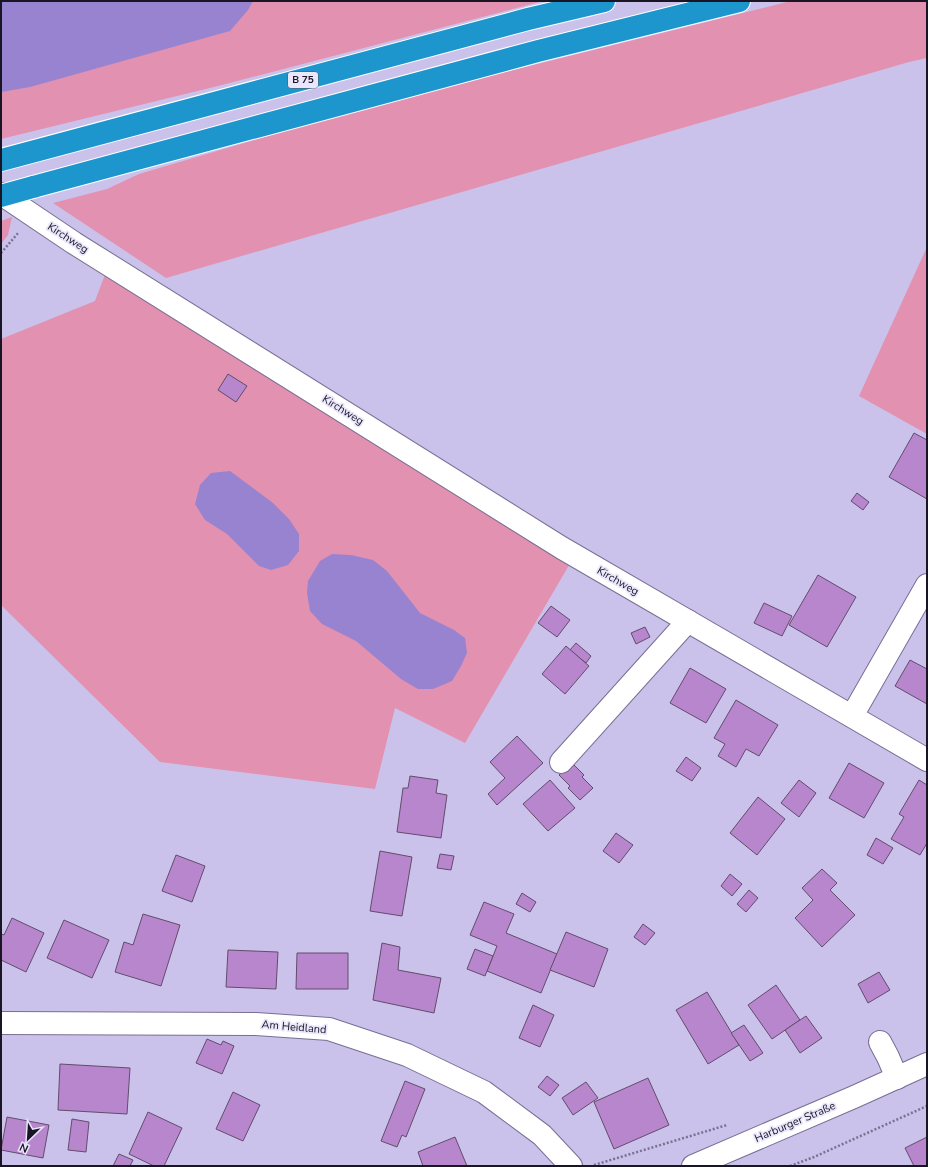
<svg xmlns="http://www.w3.org/2000/svg" width="928" height="1167" font-family="'Nunito Sans',sans-serif">
<style>
.green{fill:#e291b0}
.water{fill:#9883d0}
.building{fill:#b786cc;stroke:#624c6c}
.lines{fill:none;stroke-linecap:round;stroke-linejoin:round}
.minor-casing{stroke:#786f94;stroke-width:24}
.highway-casing{stroke:#fff;stroke-width:24}
.path{stroke:#79728f;stroke-width:2.5;stroke-dasharray:2 2;stroke-linecap:butt}
.minor{stroke:#fff;stroke-width:22}
.highway{stroke:#1d96cd;stroke-width:22}
.highway-bridge-casing{stroke:#fff;stroke-width:24;stroke-linecap:butt}
.highway-bridge{stroke:#1d96cd;stroke-width:22}
.labels{text-anchor:middle;dominant-baseline:central;stroke-width:3.5;stroke-linejoin:round;paint-order:stroke}
.shield{fill:#eae6fb;stroke:#585464;stroke-width:1}
.shield-label{font-size:10px;font-weight:bold;fill:#191524}
.street-label{font-size:11px;fill:#191524;stroke:#eae6fb}
</style>
<rect width="100%" height="100%" fill="#cbc2eb"/>
<g class="green">
<path d="M1 1H543L222 85 1 139Z"/>
<path d="M791 1H927V58L909 62 166 278 53 203 107 189 139 174 376 104Z"/>
<path d="M12 217 8 235 1 244V221Z"/>
<path d="M927 247V434L859 396Z"/>
<path d="M109 264 575 555 465 743 395 708 375 789 160 762 1 605V339L95 301Z"/>
</g>
<g class="water">
<path d="M1 1H253L248 10 230 31 30 87 1 92Z"/>
<path d="M230 471 273 503 289 519 299 534V551L288 565 271 570 259 566 227 534 205 520 195 504 200 485 211 473Z"/>
<path d="M332 554 351 555 373 560 387 571 420 613 454 630 465 638 467 653 461 666 452 681 433 689H418L401 679 356 641 322 624 310 611 307 593 308 581 320 561Z"/>
</g>
<g class="building">
<path d="M228 374 247 386 236 402 218 390Z"/>
<path d="M914 433 927 440V499L889 477Z"/>
<path d="M857 493 869 502 863 510 851 501Z"/>
<path d="M818 575 856 597 827 647 789 625Z"/>
<path d="M764 603 792 616 782 636 754 623Z"/>
<path d="M551 606 570 620 557 637 538 623Z"/>
<path d="M645 627 650 637 636 644 631 633Z"/>
<path d="M576 643 591 656 586 663 570 650Z"/>
<path d="M566 646 589 666 565 694 542 674Z"/>
<path d="M910 660 927 669V704L895 686Z"/>
<path d="M690 668 726 689 706 723 670 703Z"/>
<path d="M736 700 778 725 759 756 746 749 736 767 718 756 725 744 714 738Z"/>
<path d="M517 736 543 763 497 805 488 794 505 778 490 762Z"/>
<path d="M686 757 701 768 692 781 676 771Z"/>
<path d="M572 763 584 775 582 777 593 788 580 800 568 788 570 786 559 775Z"/>
<path d="M849 763 884 783 864 818 829 798Z"/>
<path d="M410 776 438 780 436 793 447 795 441 838 397 832 403 788H408Z"/>
<path d="M550 780 575 808 548 831 523 804Z"/>
<path d="M799 780 816 793 799 817 781 803Z"/>
<path d="M919 780 927 785V843L920 855 891 839 904 817 899 814Z"/>
<path d="M758 797 785 819 757 855 730 833Z"/>
<path d="M616 833 633 845 619 863 603 851Z"/>
<path d="M876 838 893 848 883 864 867 855Z"/>
<path d="M380 851 412 857 402 916 370 911Z"/>
<path d="M440 854 454 856 451 870 437 868Z"/>
<path d="M176 855 205 866 192 902 162 891Z"/>
<path d="M822 869 837 883 830 890 855 915 822 947 795 918 813 900 802 888Z"/>
<path d="M730 874 742 884 732 896 721 886Z"/>
<path d="M749 890 758 898 746 912 737 904Z"/>
<path d="M522 893 536 902 530 912 516 904Z"/>
<path d="M484 902 514 914 506 933 557 954 541 993 487 971 497 946 470 935Z"/>
<path d="M143 914 180 925 161 986 115 972 124 942 133 945Z"/>
<path d="M12 918 44 933 26 972 1 960V934L4 935Z"/>
<path d="M64 920 109 940 92 978 47 958Z"/>
<path d="M643 924 655 933 645 945 634 937Z"/>
<path d="M566 932 608 949 594 987 550 970Z"/>
<path d="M382 943 400 947 398 970 441 978 434 1013 373 1000Z"/>
<path d="M475 949 493 956 485 976 467 969Z"/>
<path d="M228 950 278 952 276 989 226 987Z"/>
<path d="M297 953H348V989H296Z"/>
<path d="M879 972 890 990 868 1003 858 984Z"/>
<path d="M776 985 800 1020 772 1039 748 1005Z"/>
<path d="M707 992 739 1045 708 1064 676 1010Z"/>
<path d="M533 1005 554 1015 540 1047 519 1038Z"/>
<path d="M806 1016 822 1038 800 1053 785 1030Z"/>
<path d="M744 1025 763 1053 750 1061 731 1033Z"/>
<path d="M207 1039 221 1045 223 1041 234 1046 222 1074 196 1063Z"/>
<path d="M60 1064 130 1068 127 1114 58 1110Z"/>
<path d="M547 1076 559 1085 550 1096 538 1087Z"/>
<path d="M648 1078 669 1125 614 1149 594 1102Z"/>
<path d="M405 1081 425 1089 406 1137 402 1135 397 1147 381 1141Z"/>
<path d="M586 1082 598 1098 573 1115 562 1098Z"/>
<path d="M233 1092 260 1105 243 1141 216 1129Z"/>
<path d="M148 1112 182 1128 164 1166H154L129 1154Z"/>
<path d="M7 1117 49 1125 43 1158 1 1150Z"/>
<path d="M72 1119 89 1122 86 1152 68 1150Z"/>
<path d="M455 1137 467 1166H423L418 1152Z"/>
<path d="M927 1137V1166H914L905 1148Z"/>
<path d="M119 1154 133 1160 130 1166H113Z"/>
</g>
<g class="lines">
<g class="minor-casing">
<g id="minor">
<path d="M1 194 74 243 562 548 927 760"/>
<path d="M852 716 927 585"/>
<path d="M561 762 688 621"/>
<path d="M1 1023 256 1024 329 1029 407 1055 484 1092 542 1135 571 1166"/>
<path d="M880 1042 888 1057 897 1078"/>
<path d="M693 1166 854 1097 927 1064"/>
</g>
</g>
<g class="highway-casing">
<g id="highway">
<path d="M1 160 528 19 604 1"/>
<path d="M33 187 538 51 739 1"/>
</g>
</g>
<g class="path">
<path d="M1 253 19 232"/>
<path d="M594 1165 727 1125"/>
<path d="M790 1166 814 1157 927 1106"/>
</g>
<use href="#minor" class="minor"/>
<use href="#highway" class="highway"/>
<g class="highway-bridge-casing">
<path id="highway-bridge" d="M1 196 33 187"/>
</g>
<use href="#highway-bridge" class="highway-bridge"/>
</g>
<g class="labels">
<rect class="shield" x="288" y="72" width="30" height="16" rx="3"/>
<g class="shield-label">
<text x="303" y="80">B 75</text>
</g>
<g class="street-label">
<text transform="translate(68 238) rotate(33)">Kirchweg</text>
<text transform="translate(343 410) rotate(32)">Kirchweg</text>
<text transform="translate(618 581) rotate(30)">Kirchweg</text>
<text transform="translate(294 1027) rotate(5)">Am Heidland</text>
<text transform="translate(795 1122) rotate(-23)">Harburger Straße</text>
</g>
</g>
<rect width="928" height="1167" fill="none" stroke="#191524" stroke-width="4"/>
<g transform="translate(28 1139) rotate(205)" stroke="#eae6fb" stroke-width="3" paint-order="stroke">
<path d="M0-3L7 15L0 10L-7 15Z" fill="#191524"/>
<text y="-6" font-size="11" font-weight="bold" text-anchor="middle" fill="#191524">N</text>
</g>
</svg>
